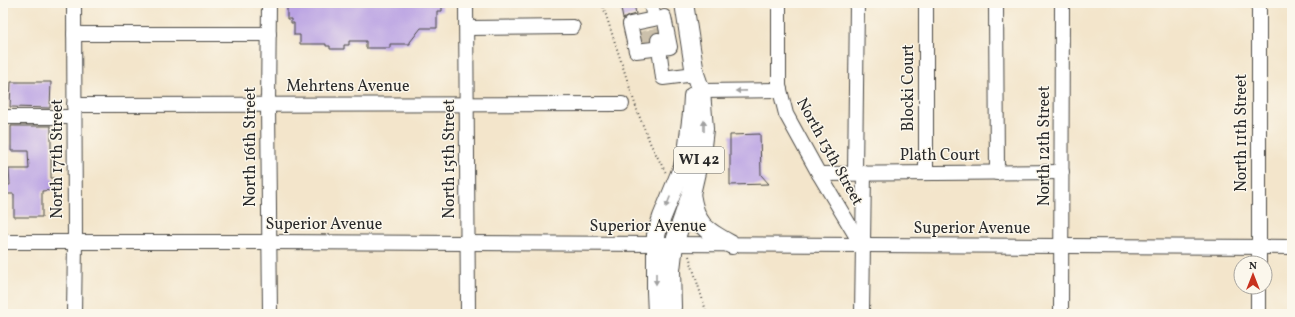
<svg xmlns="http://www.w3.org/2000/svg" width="1295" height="317" font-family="Vollkorn,serif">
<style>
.building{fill:#baa2e3}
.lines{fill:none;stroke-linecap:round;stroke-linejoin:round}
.minor-tunnel{stroke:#cbc0ab;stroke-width:14;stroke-dasharray:14 7;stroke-linecap:butt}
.minor-casing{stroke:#494743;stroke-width:16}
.major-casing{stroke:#494743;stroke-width:20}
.path{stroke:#494743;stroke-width:2;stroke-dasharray:1 3;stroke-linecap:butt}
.minor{stroke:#fff;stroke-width:14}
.major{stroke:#fff;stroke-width:18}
.oneway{fill:#a0a0a0}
.labels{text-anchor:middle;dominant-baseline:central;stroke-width:3;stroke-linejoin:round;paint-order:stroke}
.shield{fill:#fbf7ec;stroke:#696865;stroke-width:1}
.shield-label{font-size:15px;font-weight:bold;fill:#2b2b2b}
.street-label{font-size:16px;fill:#2b2b2b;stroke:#fbf7ec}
</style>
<rect width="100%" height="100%" fill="#fbf7ec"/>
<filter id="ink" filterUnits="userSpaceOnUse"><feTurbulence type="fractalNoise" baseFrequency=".025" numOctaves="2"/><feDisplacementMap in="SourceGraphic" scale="8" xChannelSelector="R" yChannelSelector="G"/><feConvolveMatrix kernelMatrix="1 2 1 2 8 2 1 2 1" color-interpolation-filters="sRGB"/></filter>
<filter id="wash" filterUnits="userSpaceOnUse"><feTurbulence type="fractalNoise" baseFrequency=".012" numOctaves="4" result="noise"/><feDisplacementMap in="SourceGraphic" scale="16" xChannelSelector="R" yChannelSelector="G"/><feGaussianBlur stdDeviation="0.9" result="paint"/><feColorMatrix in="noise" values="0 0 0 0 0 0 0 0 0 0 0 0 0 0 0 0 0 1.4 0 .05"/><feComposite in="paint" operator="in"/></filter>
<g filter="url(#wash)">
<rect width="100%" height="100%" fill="#f3e5cb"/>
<g id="blocks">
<g class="building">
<path d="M291 3H442V11H437V28H421L410 42V44H390V48H366V41H349V45H344V49H330V46H326V44H300V35H294V23H291V19H287V4H291Z"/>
<path d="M620 3H634L636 14 628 16 623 19Z"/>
<path d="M11 82H51L50 108 10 107Z"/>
<path d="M11 126H51V178H54V190L42 191V217H14V194H7V185H10L9 169H29L28 151H11Z"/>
<path d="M760 134 761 175 769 184 730 185V135Z"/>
</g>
</g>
</g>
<g filter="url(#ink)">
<use href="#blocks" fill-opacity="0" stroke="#494743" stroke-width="1"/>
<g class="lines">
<g class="minor-tunnel">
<path d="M656 28 658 40"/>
<path d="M643 31 645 42"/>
</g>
<g class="minor-casing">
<g id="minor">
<path d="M269 3 268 105 270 314"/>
<path d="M466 3 468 314"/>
<path d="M651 3 654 19 630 24 636 51 670 47 664 17"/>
<path d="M779 3V86L786 114 819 174 862 246"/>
<path d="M996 3 997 173"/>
<path d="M467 28 573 27"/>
<path d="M74 34H269"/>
<path d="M658 40 663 78 695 74"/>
<path d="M701 91 780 90"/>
<path d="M74 105 622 104"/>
<path d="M3 117H74"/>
<path d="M855 173 857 3"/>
<path d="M926 173V3"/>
<path d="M819 174 1062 172"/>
<path d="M3 242H269L1292 247"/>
<path d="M1259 263V3"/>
<path d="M74 314 75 242 74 3"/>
<path d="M862 314 864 173"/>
<path d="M1061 314 1062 3"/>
<path d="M1258 314V287"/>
</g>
</g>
<g class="major-casing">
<g id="major">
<path d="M691 194C696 226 705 230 732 245"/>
<path d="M657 314 656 291V235L662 217 683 166 688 145 692 113 693 96"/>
<path d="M670 314 672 307 671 270 674 244 678 232 691 194 702 146 704 129 701 91 695 74 684 3"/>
</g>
</g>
<g class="path">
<path d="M602 3 638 113 651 145 666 173"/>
<path d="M689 256 707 314"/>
</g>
<use href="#minor" class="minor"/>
<use href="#major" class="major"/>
</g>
<defs><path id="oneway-solid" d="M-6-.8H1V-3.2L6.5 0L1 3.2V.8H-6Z"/></defs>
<g class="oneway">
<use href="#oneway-solid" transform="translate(741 91) rotate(179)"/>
<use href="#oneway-solid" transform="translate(704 126) rotate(-90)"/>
<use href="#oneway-solid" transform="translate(668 202) rotate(112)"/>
<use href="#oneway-solid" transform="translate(656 279) rotate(90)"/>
</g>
</g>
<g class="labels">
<rect class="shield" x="674" y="147" width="50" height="26" rx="3"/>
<g class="shield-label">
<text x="699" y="160">WI 42</text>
</g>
<g class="street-label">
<text x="348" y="87">Mehrtens Avenue</text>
<text transform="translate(909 88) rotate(-90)">Blocki Court</text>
<text transform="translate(1242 133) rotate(-90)">North 11th Street</text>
<text transform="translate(1045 146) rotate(-90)">North 12th Street</text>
<text transform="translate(251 147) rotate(-90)">North 16th Street</text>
<text transform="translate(829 152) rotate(61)">North 13th Street</text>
<text x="940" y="156">Plath Court</text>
<text transform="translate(58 159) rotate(-90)">North 17th Street</text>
<text transform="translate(450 159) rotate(-90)">North 15th Street</text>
<text x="324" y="225">Superior Avenue</text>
<text x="648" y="227">Superior Avenue</text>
<text x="972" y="229">Superior Avenue</text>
</g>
</g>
<rect width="1295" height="317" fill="none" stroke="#fbf7ec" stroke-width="16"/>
<g transform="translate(1253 275)"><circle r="19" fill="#fbf7ec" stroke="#a8a59f"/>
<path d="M0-3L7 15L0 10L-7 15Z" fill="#c8321e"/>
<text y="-6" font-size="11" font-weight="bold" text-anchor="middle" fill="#2b2b2b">N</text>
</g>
</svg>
